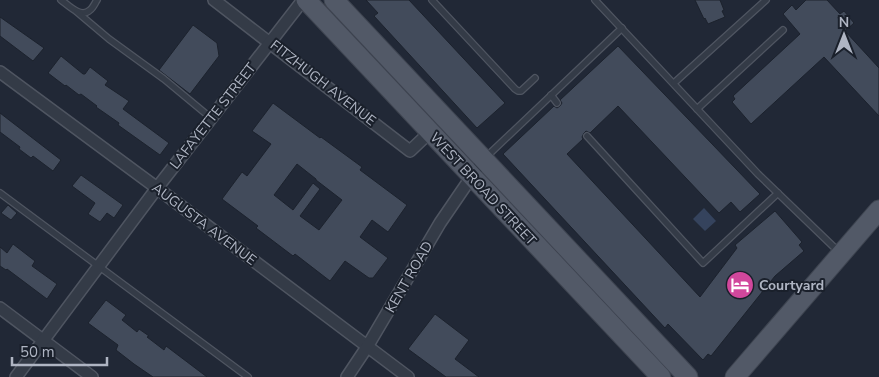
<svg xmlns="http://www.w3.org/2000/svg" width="879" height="377" font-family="'Nunito Sans',sans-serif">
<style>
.water{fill:#35435d}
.building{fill:#424b5b;stroke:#1c222d;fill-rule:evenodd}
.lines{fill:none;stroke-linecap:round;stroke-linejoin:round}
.service-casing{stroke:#4f5561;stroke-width:8}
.minor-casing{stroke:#4f5561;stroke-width:14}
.primary-casing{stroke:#3e4450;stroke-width:21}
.service{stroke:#343b47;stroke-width:5.5}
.minor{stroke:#343b47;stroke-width:11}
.primary{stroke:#525967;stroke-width:19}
.labels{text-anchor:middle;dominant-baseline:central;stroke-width:4;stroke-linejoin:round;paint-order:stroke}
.street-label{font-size:14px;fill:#afb5c3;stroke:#1a202b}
.poi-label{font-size:14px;font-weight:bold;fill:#afb5c3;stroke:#1a202b;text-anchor:start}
</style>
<rect width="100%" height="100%" fill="#212836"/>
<path class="water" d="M704 208 716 221 705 231 693 219Z"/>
<g class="building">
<path d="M366 0H409L505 103 477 128 374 16 378 13Z"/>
<path d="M695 0H720L724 10 722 11 725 17 708 24 705 18 704 19Z"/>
<path d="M806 0H827L840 14 844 11 854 23 845 31 879 68V116L824 57 751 124 732 102 735 99 733 96 800 34 783 14 792 5 796 10Z"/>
<path d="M0 17 44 48 33 61 0 36Z"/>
<path d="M193 25 217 43 219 56 190 94 159 70Z"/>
<path d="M618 46 760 194 740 212 731 202 719 213 618 106 590 133 586 131 584 133 582 137 583 139 567 154 700 297 737 248 735 245 775 211 802 242 799 245 804 251 775 276 711 356 708 354 703 360 668 324 665 328 503 154 554 106 557 108 560 106 562 103 560 100Z"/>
<path d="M61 56 83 74H85L90 67 108 81 105 85 129 101 123 109 169 143 160 155 118 125 119 123 96 107 97 106 81 94 79 95 66 85 65 86 48 73Z"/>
<path d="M273 103 320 138 321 137 362 167 360 170 407 205 388 232 372 220 360 237 388 258 373 278H369L345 261 330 281 295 254 293 256 256 228 258 226 222 199 242 172 247 176 271 144 252 131ZM297 164 316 179V180L342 200 319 230 300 216 320 189 313 183 293 210 274 195Z"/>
<path d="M0 113 61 160 53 171 33 156 31 158 19 149 20 147 0 132Z"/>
<path d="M81 175 123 205 114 218 107 213 100 222 88 214 95 203 72 186Z"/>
<path d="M8 205 17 213 11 220 1 213Z"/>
<path d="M13 244 35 261 32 266 57 284 47 299 7 269 6 270 0 266V247L7 253Z"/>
<path d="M106 300 126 315 122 320 137 332 139 329 149 336 147 337 164 350 166 346 207 377H153L134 364 116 350 118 345 88 323Z"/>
<path d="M435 314 469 340 455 359 479 377H446L408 349Z"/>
</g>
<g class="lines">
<g class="service-casing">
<g id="service">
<path d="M61 0C68 5 81 19 90 10 93 8 95 3 97 0"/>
<path d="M432 0 515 89 518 91H521L535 78"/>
<path d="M595 0 758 174 839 252"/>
<path d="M77 12 109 39 164 79 211 118"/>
<path d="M674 83 766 0"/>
<path d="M551 95 557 103"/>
<path d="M697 109 783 30"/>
<path d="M587 136 703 263 778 193"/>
<path d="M485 158 622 28"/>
<path d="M0 193 248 377"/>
</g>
</g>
<g class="minor-casing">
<g id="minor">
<path d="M214 0 410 151 430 132"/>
<path d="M0 72 157 188 408 377"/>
<path d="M0 308 92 377"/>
<path d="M16 377 157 188 303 0"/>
<path d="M347 377 367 347 440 223 483 160"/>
</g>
</g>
<g class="primary-casing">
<g id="primary">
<path d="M306 0 661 377"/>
<path d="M334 0 688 377"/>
<path d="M735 377 879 210"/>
</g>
</g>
<use href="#service" class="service"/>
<use href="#minor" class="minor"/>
<use href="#primary" class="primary"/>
</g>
<defs>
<g id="hotel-disc" transform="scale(1.4375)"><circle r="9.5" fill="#d1479c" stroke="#1a202b"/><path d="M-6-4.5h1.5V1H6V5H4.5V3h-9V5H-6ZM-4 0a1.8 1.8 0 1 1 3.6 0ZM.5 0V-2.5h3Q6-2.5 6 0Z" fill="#fff"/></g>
</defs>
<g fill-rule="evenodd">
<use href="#hotel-disc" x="740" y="285"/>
</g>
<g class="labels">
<g class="street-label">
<text transform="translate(323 83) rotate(38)">FITZHUGH AVENUE</text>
<text transform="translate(213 116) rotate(-52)">LAFAYETTE STREET</text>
<text transform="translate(483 189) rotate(47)">WEST BROAD STREET</text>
<text transform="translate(204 224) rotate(37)">AUGUSTA AVENUE</text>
<text transform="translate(409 277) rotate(-60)">KENT ROAD</text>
</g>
<g class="poi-label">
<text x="759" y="285">Courtyard</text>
</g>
</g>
<g transform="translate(844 35)" stroke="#1a202b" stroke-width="4" paint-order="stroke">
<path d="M0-4L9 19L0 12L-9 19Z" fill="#afb5c3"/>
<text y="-8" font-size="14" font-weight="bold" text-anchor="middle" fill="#afb5c3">N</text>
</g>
<path d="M12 357v8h95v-8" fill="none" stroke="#afb5c3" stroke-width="2.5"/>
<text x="20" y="357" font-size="15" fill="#afb5c3" stroke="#1a202b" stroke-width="4" paint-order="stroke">50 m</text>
</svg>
